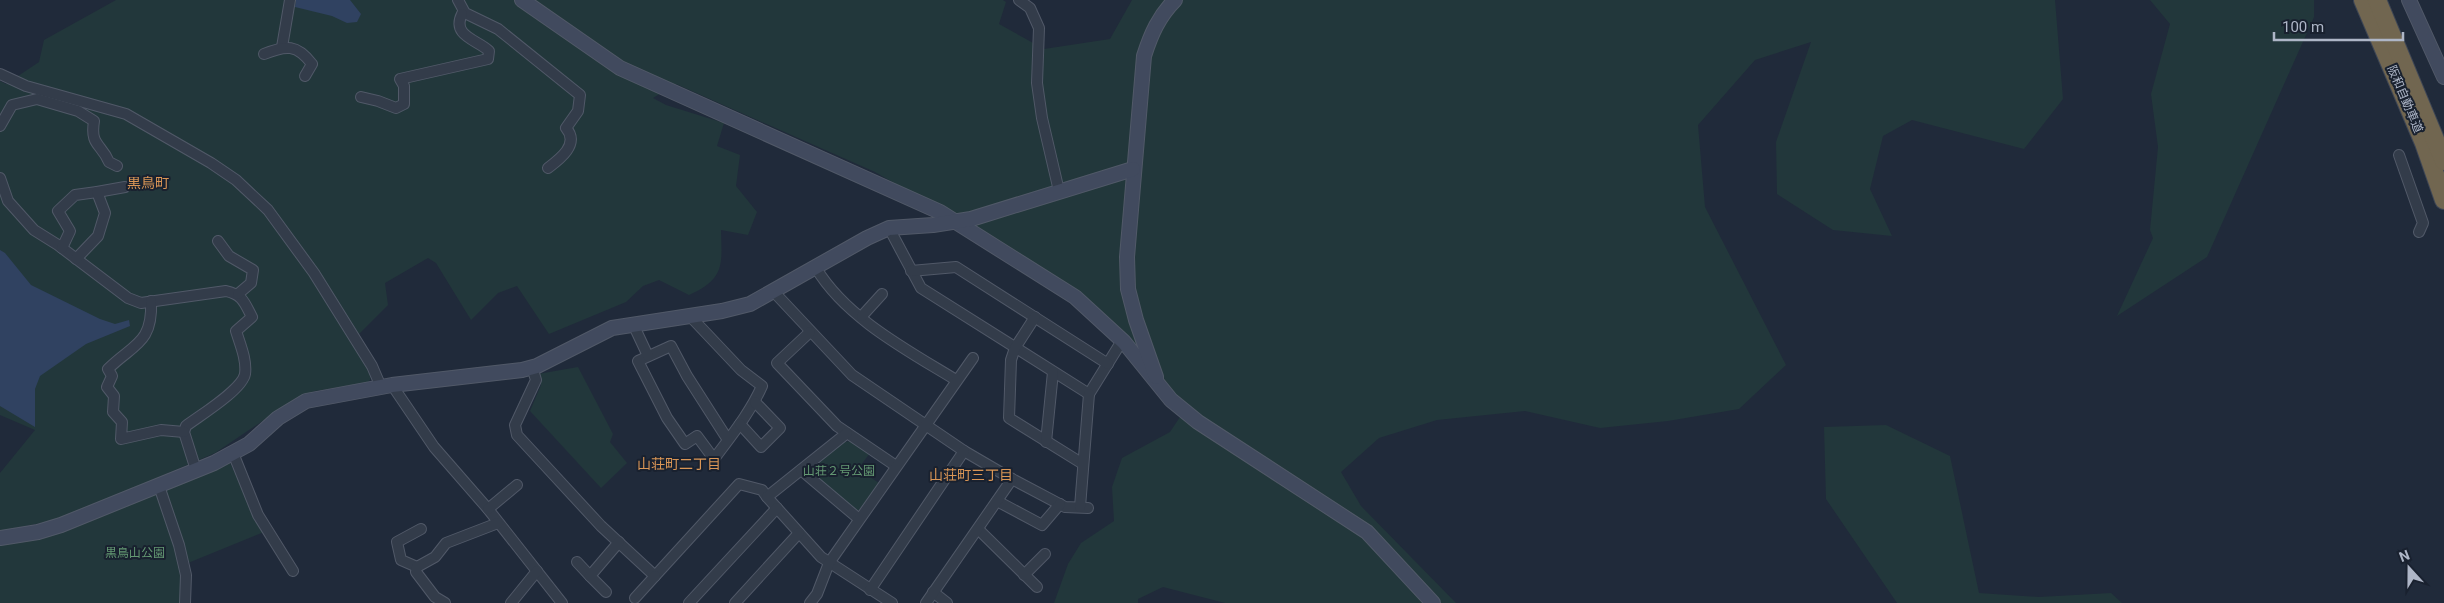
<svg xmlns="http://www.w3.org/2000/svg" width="2444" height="603" font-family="Roboto,'Noto Sans JP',sans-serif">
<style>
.green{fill:#22373b}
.water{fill:#304261}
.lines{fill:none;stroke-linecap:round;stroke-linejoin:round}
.street-casing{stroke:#515968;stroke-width:12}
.secondary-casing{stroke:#515968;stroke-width:16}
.highway-casing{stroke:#3e4655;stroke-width:20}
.street{stroke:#333c4a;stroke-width:10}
.secondary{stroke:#414a5e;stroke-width:14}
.highway{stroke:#716650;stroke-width:18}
.labels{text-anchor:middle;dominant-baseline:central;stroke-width:4;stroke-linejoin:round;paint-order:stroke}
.street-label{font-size:12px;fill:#aeb6c7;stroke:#19212f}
.park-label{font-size:12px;fill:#649973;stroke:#19212f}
.neighbourhood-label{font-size:14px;fill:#da9656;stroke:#19212f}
</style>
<rect width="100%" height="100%" fill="#202a3a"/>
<g class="green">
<path d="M116 0H1003L1006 2 999 24 1044 49 1110 39 1132 0H2055L2063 99 2024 149 1912 120 1883 136 1870 189 1892 236 1833 230 1777 194 1776 142 1811 42 1755 60 1698 125 1705 207 1786 365 1739 409 1668 421 1600 428 1525 411 1437 420 1379 438 1341 472 1361 506 1456 603H1225L1163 587 1138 599V603H1054L1068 564 1081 543 1114 521 1112 487 1122 458 1170 432 1186 408 1135 349 987 237 875 172 676 84 653 98 666 105 724 123 717 146 740 155 736 186 757 212 748 235 721 230C722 265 725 279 689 295L659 280 643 286 626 302 549 334 517 286 498 293 471 320 436 263 428 258 385 283 388 305 354 339 371 373 370 380 366 383 315 391 298 397 215 453 61 519 0 531V473L35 430 0 415V81L6 84 39 62 44 40Z"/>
<path d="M2150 0H2314V17L2207 257 2117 316 2153 238 2150 230 2158 147 2151 94 2170 24Z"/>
<path d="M578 367 613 434 610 442 627 463 601 488 530 411 541 385 538 374Z"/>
<path d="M1886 425 1950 456 1979 593 2039 597 2111 593 2122 603H1897L1826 499 1824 427Z"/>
<path d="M852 441 870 453 858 469 879 483 859 510H855L812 473V468L845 442Z"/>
<path d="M229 461 264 532 188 563 181 575 180 603H0V542Z"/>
</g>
<g class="water">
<path d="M296 0H350L361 14 357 22 347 23 332 16 295 7Z"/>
<path d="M0 250 5 253 31 285 100 319 115 324 129 320 130 326 86 344 40 376 35 389V427L0 406Z"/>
</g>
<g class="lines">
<g class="street-casing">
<g id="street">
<path d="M458 0 465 13 498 29 580 95 578 111 566 128C580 144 560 159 548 168"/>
<path d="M1019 0 1030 8 1039 28 1037 83 1042 118 1059 191"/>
<path d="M282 47 290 0"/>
<path d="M264 54C286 45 297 44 312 64L305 76"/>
<path d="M0 74 26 86 126 114 211 163 236 180 268 210 314 273 372 366 381 387"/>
<path d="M361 97 378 101 396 108 404 104V86L400 79 488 59 489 51C478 40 451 36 462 14"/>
<path d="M0 126 12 105 37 99 78 111 94 121C90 146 101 143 109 162L117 166"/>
<path d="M2399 155 2423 223 2419 232"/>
<path d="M0 178 8 201 34 230 58 245 128 298 141 303 226 291C243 295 244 302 252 317L236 331C240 344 247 360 245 374 242 390 199 416 186 426L184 432 196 470"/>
<path d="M889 228 921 288 1089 394 1120 344 1124 342"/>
<path d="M218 241 229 256 253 270 251 283 238 294"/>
<path d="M62 248 70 231 58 211 75 195 97 192"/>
<path d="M76 259 98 236 105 213 97 192 125 187"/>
<path d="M816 268C846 318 907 350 956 380"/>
<path d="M911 271 956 267 1108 364"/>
<path d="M774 292 852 375 964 451 1012 479 1065 507 1088 508"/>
<path d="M151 301C153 344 133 344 108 369L112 376 107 387 114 396 113 412 122 422 121 439 161 430 184 432"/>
<path d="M689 315 741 370 762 386C750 413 731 436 714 459L697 436 685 444 667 418 638 361 671 346 687 376 728 440"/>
<path d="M862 316 882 294"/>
<path d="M1035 317 1015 348 1011 360 1009 418 1083 464"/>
<path d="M633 324 648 356"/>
<path d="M810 332 777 363 837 426 896 466"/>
<path d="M532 367 536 380 515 425 517 435 601 526 655 576 739 484 762 490 767 497"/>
<path d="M392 385 434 447 488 509 562 603"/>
<path d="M740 424 761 447 780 428 755 402"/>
<path d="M847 433 767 497 821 557 892 603"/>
<path d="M1046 442 1053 372"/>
<path d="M233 453 258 515 293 571"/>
<path d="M801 470 859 519"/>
<path d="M159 486 179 545 186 575 185 603"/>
<path d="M997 501 1042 525 1060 504"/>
<path d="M1080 507 1089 394"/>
<path d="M488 509 517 485"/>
<path d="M978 529 1037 587"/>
<path d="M577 562 590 576"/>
<path d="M417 567 401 560 397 542 421 529"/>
<path d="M1024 575 1045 554"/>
<path d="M870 590 964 451"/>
<path d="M606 592 590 576 619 542"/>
<path d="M933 592 947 603"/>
<path d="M635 598 655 576"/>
<path d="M445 603 435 597 416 572 417 567 435 557 446 543 498 523"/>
<path d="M511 603 537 571"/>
<path d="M689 603 777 508"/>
<path d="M735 603 799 533"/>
<path d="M810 603 817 594 829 563 973 358"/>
<path d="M926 603 1012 479"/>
</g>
</g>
<g class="secondary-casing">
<g id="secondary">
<path d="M522 0 620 68 940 212 1075 297 1124 342 1171 400 1198 422 1367 532 1433 603"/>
<path d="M2409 0 2444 77"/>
<path d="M1156 377 1136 320 1128 289 1127 257 1144 56C1151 34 1159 16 1175 0"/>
<path d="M0 538 38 532 61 525 214 463 249 444 278 418 306 401 392 385 522 370 537 366 612 328 722 311 750 304 867 238 889 228 933 225 971 219 1133 169"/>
</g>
</g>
<g class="highway-casing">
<g id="highway">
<path d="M2363 0 2424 143 2444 200"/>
<path d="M2377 0 2444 161"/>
</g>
</g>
<use href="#street" class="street"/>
<use href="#secondary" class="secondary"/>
<use href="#highway" class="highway"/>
</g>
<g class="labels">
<g class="street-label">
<text transform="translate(2405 99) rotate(67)">阪和自動車道</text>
</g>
<g class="park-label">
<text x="839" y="471">山荘２号公園</text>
<text x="135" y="553">黒鳥山公園</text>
</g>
<g class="neighbourhood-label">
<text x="148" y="183">黒鳥町</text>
<text x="679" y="464">山荘町二丁目</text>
<text x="971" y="475">山荘町三丁目</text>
</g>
</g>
<g transform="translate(2409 568) rotate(339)" stroke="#19212f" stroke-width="4" paint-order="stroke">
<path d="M0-4L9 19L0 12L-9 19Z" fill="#aeb6c7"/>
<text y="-8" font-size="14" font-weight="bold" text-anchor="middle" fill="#aeb6c7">N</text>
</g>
<path d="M2274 32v8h129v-8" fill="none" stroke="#aeb6c7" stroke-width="2.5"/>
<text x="2282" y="32" font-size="15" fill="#aeb6c7" stroke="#19212f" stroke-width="4" paint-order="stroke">100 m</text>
</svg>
